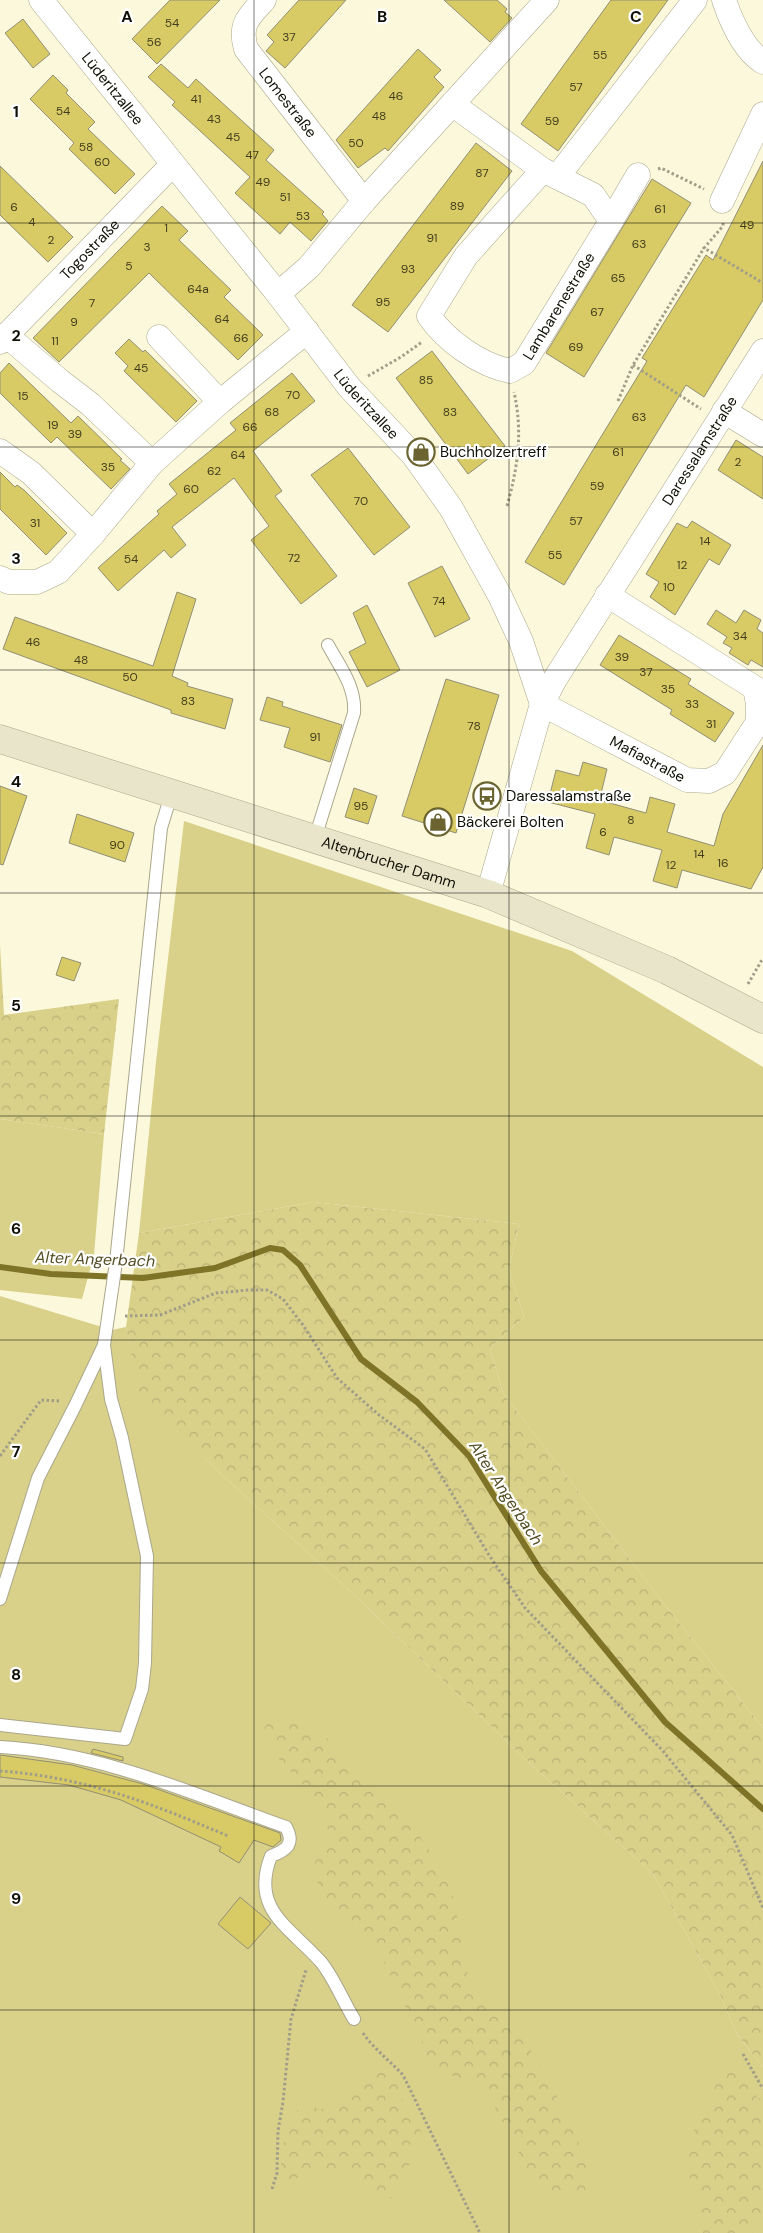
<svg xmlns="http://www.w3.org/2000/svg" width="763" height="2233" font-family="'DM Sans',sans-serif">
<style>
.grass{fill:#d9d08a}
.forest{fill:url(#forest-crowns)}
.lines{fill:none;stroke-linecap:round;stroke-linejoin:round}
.stream{stroke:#7e7327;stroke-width:6}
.building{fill:#d8ca64;stroke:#928f75}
.lane-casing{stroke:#aaa78c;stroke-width:14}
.street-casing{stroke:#aaa78c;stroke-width:25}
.secondary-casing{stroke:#aaa78c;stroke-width:29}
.path{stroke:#a09e89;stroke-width:3;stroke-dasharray:2.5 2.5;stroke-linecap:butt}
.lane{stroke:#fff;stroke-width:12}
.street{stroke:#fff;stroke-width:24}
.secondary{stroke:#e8e5ca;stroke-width:28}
.grid{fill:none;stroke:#111007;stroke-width:1;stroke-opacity:0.55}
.labels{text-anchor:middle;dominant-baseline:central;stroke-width:4.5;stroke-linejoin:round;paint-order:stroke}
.number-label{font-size:12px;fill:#433e1e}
.street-label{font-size:15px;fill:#111007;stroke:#fff}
.poi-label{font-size:15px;fill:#111007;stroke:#fff;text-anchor:start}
.water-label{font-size:16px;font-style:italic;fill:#554f25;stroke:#fff}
.grid-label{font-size:16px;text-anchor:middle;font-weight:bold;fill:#111007;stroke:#fff;stroke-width:4.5;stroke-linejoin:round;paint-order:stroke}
</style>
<defs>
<pattern id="forest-crowns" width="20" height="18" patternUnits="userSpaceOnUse" patternTransform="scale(1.25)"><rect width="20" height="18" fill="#d9d08a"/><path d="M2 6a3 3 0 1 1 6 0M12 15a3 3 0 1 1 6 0" fill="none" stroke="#b9b276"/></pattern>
</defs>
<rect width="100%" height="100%" fill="#fbf8db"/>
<g class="grass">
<path d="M184 821 572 951 763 1067V1728L658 1596 503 1393 490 1348 524 1317 509 1269 519 1224 313 1202 139 1233 156 1062Z"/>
<path d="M0 1119 104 1134 94 1255 82 1299 0 1290Z"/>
<path d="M0 1296 112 1330 126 1327 141 1395 221 1474 348 1589 526 1760 653 1874 720 1995 738 2036 763 2067V2233H0Z"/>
</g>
<g class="forest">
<path d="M0 945 4 1015 119 999 104 1134 0 1119Z"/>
<path d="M313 1202 519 1224 509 1269 524 1317 490 1348 503 1393 658 1596 763 1728V2067L738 2036 720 1995 653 1874 526 1760 348 1589 221 1474 140 1395 126 1327 139 1233Z"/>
<path d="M271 1717 303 1725 330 1740 363 1783 385 1802 407 1810 423 1842 440 1864 454 1899 470 1988 493 2013 526 2042 551 2085 576 2134 587 2166 585 2193H556L527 2169 485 2088 431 2068 421 2039 381 1956 372 1943 342 1921 327 1904 318 1884 314 1865 328 1832 325 1808 279 1759 274 1745 264 1729Z"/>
<path d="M377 2060C397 2073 396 2087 406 2107 412 2118 419 2125 424 2138L407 2146 414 2156 391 2199C375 2193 366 2182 352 2173 335 2162 299 2180 279 2182L285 2136 299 2107 312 2106 320 2110 360 2092 368 2082Z"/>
<path d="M731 2062 757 2097 763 2101V2216L752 2233H703L701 2209 686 2167 683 2150 694 2136 695 2121 706 2116 714 2103 713 2091 722 2073Z"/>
</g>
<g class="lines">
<path class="stream" d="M0 1267 51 1274 143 1278 215 1268 270 1248 283 1250 300 1265 361 1359 417 1402 469 1456 541 1571 665 1722 763 1809"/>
</g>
<g class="building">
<path d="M170 0H220L157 64 132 39Z"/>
<path d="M299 0H346L285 68 266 51 274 42 267 35Z"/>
<path d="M444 0H497L507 9 505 12 512 18 490 42Z"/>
<path d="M611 0H668L558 151 521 124Z"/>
<path d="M23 19 50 54 33 68 5 33Z"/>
<path d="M418 49 441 70 434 77 444 87 388 151 385 148 358 168 336 140Z"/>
<path d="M161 64 188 88 196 79 274 150 266 160 324 212 322 214 328 221 311 241 290 222 280 234 235 193 250 177 172 105 175 102 148 77Z"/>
<path d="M53 75 68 90 66 93 95 122 88 129 135 174 115 194 69 149 74 143 30 99Z"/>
<path d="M476 143 512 171 388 332 352 305Z"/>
<path d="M763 161V300L704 397 686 385 564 585 525 562 647 361 642 358 706 255 713 260Z"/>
<path d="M0 166 73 237 48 262 0 215Z"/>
<path d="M652 179 691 203 584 377 546 353Z"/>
<path d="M162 206 188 231 179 240 231 290 224 297 263 335 238 360 149 273 59 362 33 338Z"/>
<path d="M129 339 143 352 145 350 197 401 176 422 124 371 128 366 115 353Z"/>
<path d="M432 351 505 446 468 474 396 378Z"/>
<path d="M9 363 71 423 78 416 122 459 120 460 130 469 111 489 57 437 51 443 0 393V373Z"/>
<path d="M292 373 315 401 253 451 282 491 275 496 337 576 301 604 251 540 269 526 234 478 172 527 186 545 171 558 164 550 118 591 98 568 159 514 157 511 177 494 169 484 236 430 230 423Z"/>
<path d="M736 440 763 457V499L718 470Z"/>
<path d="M348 448 410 527 374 555 311 475Z"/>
<path d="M0 472 15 487 17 485 24 490 67 533 46 555 0 509Z"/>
<path d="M692 521 731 545 719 565 709 559 675 615 650 597 659 582 646 574 677 523 687 528Z"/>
<path d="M442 566 470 619 435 637 408 583Z"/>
<path d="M177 592 196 599 172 676 188 683 187 686 233 699 225 729 171 713V710L3 649 15 617 153 666Z"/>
<path d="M367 605 400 670 367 687 349 652 366 643 353 613Z"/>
<path d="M716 610 736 623 744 610 761 620 757 629 763 633V667L751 660 748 665 729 653 732 648 723 643 727 637 707 624Z"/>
<path d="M619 635 691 679 688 684 734 713 715 742 670 714 672 710 600 665Z"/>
<path d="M446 679 499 695 456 833 402 816Z"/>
<path d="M267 697 283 702 282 706 342 725 330 762 284 747 290 728 260 720Z"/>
<path d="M763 745V867L751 889 682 870 677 888 653 881 662 850 614 837 609 855 586 848 595 814 548 802 556 770 579 776 583 762 607 769 599 802V800L646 813 650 797 675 804 667 832 714 846 723 814Z"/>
<path d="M0 786 27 796 3 865 0 864Z"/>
<path d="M354 788 377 796 368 824 345 817Z"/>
<path d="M77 814 134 833 125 862 69 843Z"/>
<path d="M62 957 81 963 74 981 56 975Z"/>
<path d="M93 1749 123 1757V1761L91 1753Z"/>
<path d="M0 1755 72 1765 143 1784 280 1833 281 1840 273 1847 254 1840 239 1863 219 1851 221 1847 121 1800 69 1785 0 1777Z"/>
<path d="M240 1897 271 1923 248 1949 218 1924Z"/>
</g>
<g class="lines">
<g class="lane-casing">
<g id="lane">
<path d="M315 838 354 713C356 687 340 667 328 645"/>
<path d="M0 1599 38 1478 75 1406 104 1345 116 1262 161 828 171 795"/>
<path d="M0 1725 125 1739 142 1689 145 1663 147 1556 122 1438 111 1399 104 1345"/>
<path d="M0 1747C100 1752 193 1794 286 1827 295 1844 287 1850 271 1856 250 1910 290 1927 321 1962 334 1978 343 2001 354 2019"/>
</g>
</g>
<g class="street-casing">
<g id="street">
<path id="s1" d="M41 0 278 294 349 387 414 456 451 508 500 596 521 641 542 704"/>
<path id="s2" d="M264 0C248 17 239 25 246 49L364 201"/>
<path d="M724 0C731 21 744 50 763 62"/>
<path id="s3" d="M452 104 543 170 466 256 429 316C446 341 480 365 510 371L524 363 611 221 593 195 543 170"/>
<path d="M557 177 695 0"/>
<path d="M722 201 763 114"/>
<path d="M611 221 638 175"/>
<path d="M278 294 309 267 364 201 547 0"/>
<path d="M6 335 60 381 90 404 152 463"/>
<path d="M159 337 220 402"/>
<path id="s4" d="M0 342 172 165"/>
<path d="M724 411 763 435"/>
<path d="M0 451 31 473 93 534"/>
<path d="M0 578 9 582H37L58 572 93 534 152 463 220 402 307 331"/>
<path id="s5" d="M542 704 687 780 709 781 725 773 758 722V704L755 688 607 595"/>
<path id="s6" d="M488 894 542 704 555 679 763 351"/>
</g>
</g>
<g class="secondary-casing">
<g id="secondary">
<path id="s7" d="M0 739 488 894 667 970 763 1019"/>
</g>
</g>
<g class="path">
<path d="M658 169 661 168 704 189"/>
<path d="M723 223V226L704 248 763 283"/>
<path d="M633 365 701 409"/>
<path d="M368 376 401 357 422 342"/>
<path d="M618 401 633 365 704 248"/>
<path d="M507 506C518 466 523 433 514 392"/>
<path d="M748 984 763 958"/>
<path d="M125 1316 160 1315 216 1293 249 1290H267L283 1299 303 1325 337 1378 379 1415 425 1449 489 1555 525 1608 662 1750 732 1835 763 1908"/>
<path d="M0 1456 41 1400 60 1401"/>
<path d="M0 1771C84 1777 151 1803 228 1836"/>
<path d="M363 2033C374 2049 389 2060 403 2075L480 2233"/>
<path d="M743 2054 763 2089"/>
<path d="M272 2189 277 2173 278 2131 283 2102 291 2019 306 1970"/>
</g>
<use href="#lane" class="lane"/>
<use href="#street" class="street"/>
<use href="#secondary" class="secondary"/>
</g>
<path class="grid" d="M254 0V2233M509 0V2233M0 223H763M0 447H763M0 670H763M0 893H763M0 1116H763M0 1340H763M0 1563H763M0 1786H763M0 2010H763"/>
<defs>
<g id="shop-ring" transform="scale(1.4375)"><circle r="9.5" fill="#fff" stroke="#6b6430" stroke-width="1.5"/><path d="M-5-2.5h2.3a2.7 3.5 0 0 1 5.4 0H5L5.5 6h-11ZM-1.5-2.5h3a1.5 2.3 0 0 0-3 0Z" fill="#6b6430"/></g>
<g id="bus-ring" transform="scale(1.4375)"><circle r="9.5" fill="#fff" stroke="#6b6430" stroke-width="1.5"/><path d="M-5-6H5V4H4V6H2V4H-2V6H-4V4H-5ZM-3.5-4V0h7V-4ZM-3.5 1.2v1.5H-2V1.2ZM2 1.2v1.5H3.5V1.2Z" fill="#6b6430"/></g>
</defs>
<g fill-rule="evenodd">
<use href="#shop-ring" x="421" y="452"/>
<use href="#bus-ring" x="487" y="796"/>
<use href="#shop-ring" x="438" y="822"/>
</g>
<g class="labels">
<g class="number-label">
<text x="172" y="23">54</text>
<text x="289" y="37">37</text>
<text x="154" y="42">56</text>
<text x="600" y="55">55</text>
<text x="576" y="87">57</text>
<text x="396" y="96">46</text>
<text x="196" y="99">41</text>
<text x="63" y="111">54</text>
<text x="379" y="116">48</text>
<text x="214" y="119">43</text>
<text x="552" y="121">59</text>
<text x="233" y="137">45</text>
<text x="356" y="143">50</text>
<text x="86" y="147">58</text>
<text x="252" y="155">47</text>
<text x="102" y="162">60</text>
<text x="482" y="173">87</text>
<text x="263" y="182">49</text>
<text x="285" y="197">51</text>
<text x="457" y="206">89</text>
<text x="14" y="207">6</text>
<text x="660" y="209">61</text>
<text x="303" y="216">53</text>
<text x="32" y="222">4</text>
<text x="747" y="225">49</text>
<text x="166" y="228">1</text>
<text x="432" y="238">91</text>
<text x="51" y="240">2</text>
<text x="639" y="244">63</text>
<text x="147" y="247">3</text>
<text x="129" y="266">5</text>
<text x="408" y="269">93</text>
<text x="618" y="278">65</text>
<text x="198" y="289">64a</text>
<text x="383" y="302">95</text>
<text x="92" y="303">7</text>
<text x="597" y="312">67</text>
<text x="222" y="319">64</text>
<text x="74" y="322">9</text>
<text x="241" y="338">66</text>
<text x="55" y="341">11</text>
<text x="576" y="347">69</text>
<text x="141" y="368">45</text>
<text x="426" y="380">85</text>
<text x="293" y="395">70</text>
<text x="23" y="396">15</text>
<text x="272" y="412">68</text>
<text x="450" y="412">83</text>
<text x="639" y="417">63</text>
<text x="53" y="425">19</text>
<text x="250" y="427">66</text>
<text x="75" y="434">39</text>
<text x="618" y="452">61</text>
<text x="238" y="455">64</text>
<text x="738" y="462">2</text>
<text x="108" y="467">35</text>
<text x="214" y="471">62</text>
<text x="597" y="486">59</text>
<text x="191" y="489">60</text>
<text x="361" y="501">70</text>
<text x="576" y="521">57</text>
<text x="35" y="523">31</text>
<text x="705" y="541">14</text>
<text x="555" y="555">55</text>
<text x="294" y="558">72</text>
<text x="131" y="559">54</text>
<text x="682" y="565">12</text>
<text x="669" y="587">10</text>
<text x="439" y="601">74</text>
<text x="740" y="636">34</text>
<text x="33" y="642">46</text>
<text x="622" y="657">39</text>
<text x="81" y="660">48</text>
<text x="646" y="672">37</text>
<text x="130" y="677">50</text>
<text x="668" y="689">35</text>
<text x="188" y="701">83</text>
<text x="692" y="704">33</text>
<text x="711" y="724">31</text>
<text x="474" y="726">78</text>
<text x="315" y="737">91</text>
<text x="361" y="806">95</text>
<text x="631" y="820">8</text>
<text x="603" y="832">6</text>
<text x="117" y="845">90</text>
<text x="699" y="854">14</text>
<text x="723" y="863">16</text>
<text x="671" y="865">12</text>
</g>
<g class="street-label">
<text stroke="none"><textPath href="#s1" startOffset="114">Lüderitzallee</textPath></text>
<text stroke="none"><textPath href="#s2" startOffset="124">Lomestraße</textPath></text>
<text stroke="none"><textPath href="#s4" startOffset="129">Togostraße</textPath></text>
<text stroke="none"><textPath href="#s3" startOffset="481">Lambarenestraße</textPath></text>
<text stroke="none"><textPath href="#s1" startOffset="519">Lüderitzallee</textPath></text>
<text stroke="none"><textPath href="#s6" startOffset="496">Daressalamstraße</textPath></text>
<text stroke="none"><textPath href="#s5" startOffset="119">Mafiastraße</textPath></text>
<text stroke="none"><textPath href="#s7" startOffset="408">Altenbrucher Damm</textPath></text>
</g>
<g class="poi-label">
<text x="440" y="452">Buchholzertreff</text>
<text x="506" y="796">Daressalamstraße</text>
<text x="457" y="822">Bäckerei Bolten</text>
</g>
<g class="water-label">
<text transform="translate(95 1259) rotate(2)">Alter Angerbach</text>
<text transform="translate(506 1493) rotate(57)">Alter Angerbach</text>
</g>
</g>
<g class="grid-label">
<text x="127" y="22">A</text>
<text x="382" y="22">B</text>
<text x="636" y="22">C</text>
<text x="16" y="117">1</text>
<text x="16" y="341">2</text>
<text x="16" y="564">3</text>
<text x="16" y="787">4</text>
<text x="16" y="1011">5</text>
<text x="16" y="1234">6</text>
<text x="16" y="1457">7</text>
<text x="16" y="1680">8</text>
<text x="16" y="1904">9</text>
</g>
</svg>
